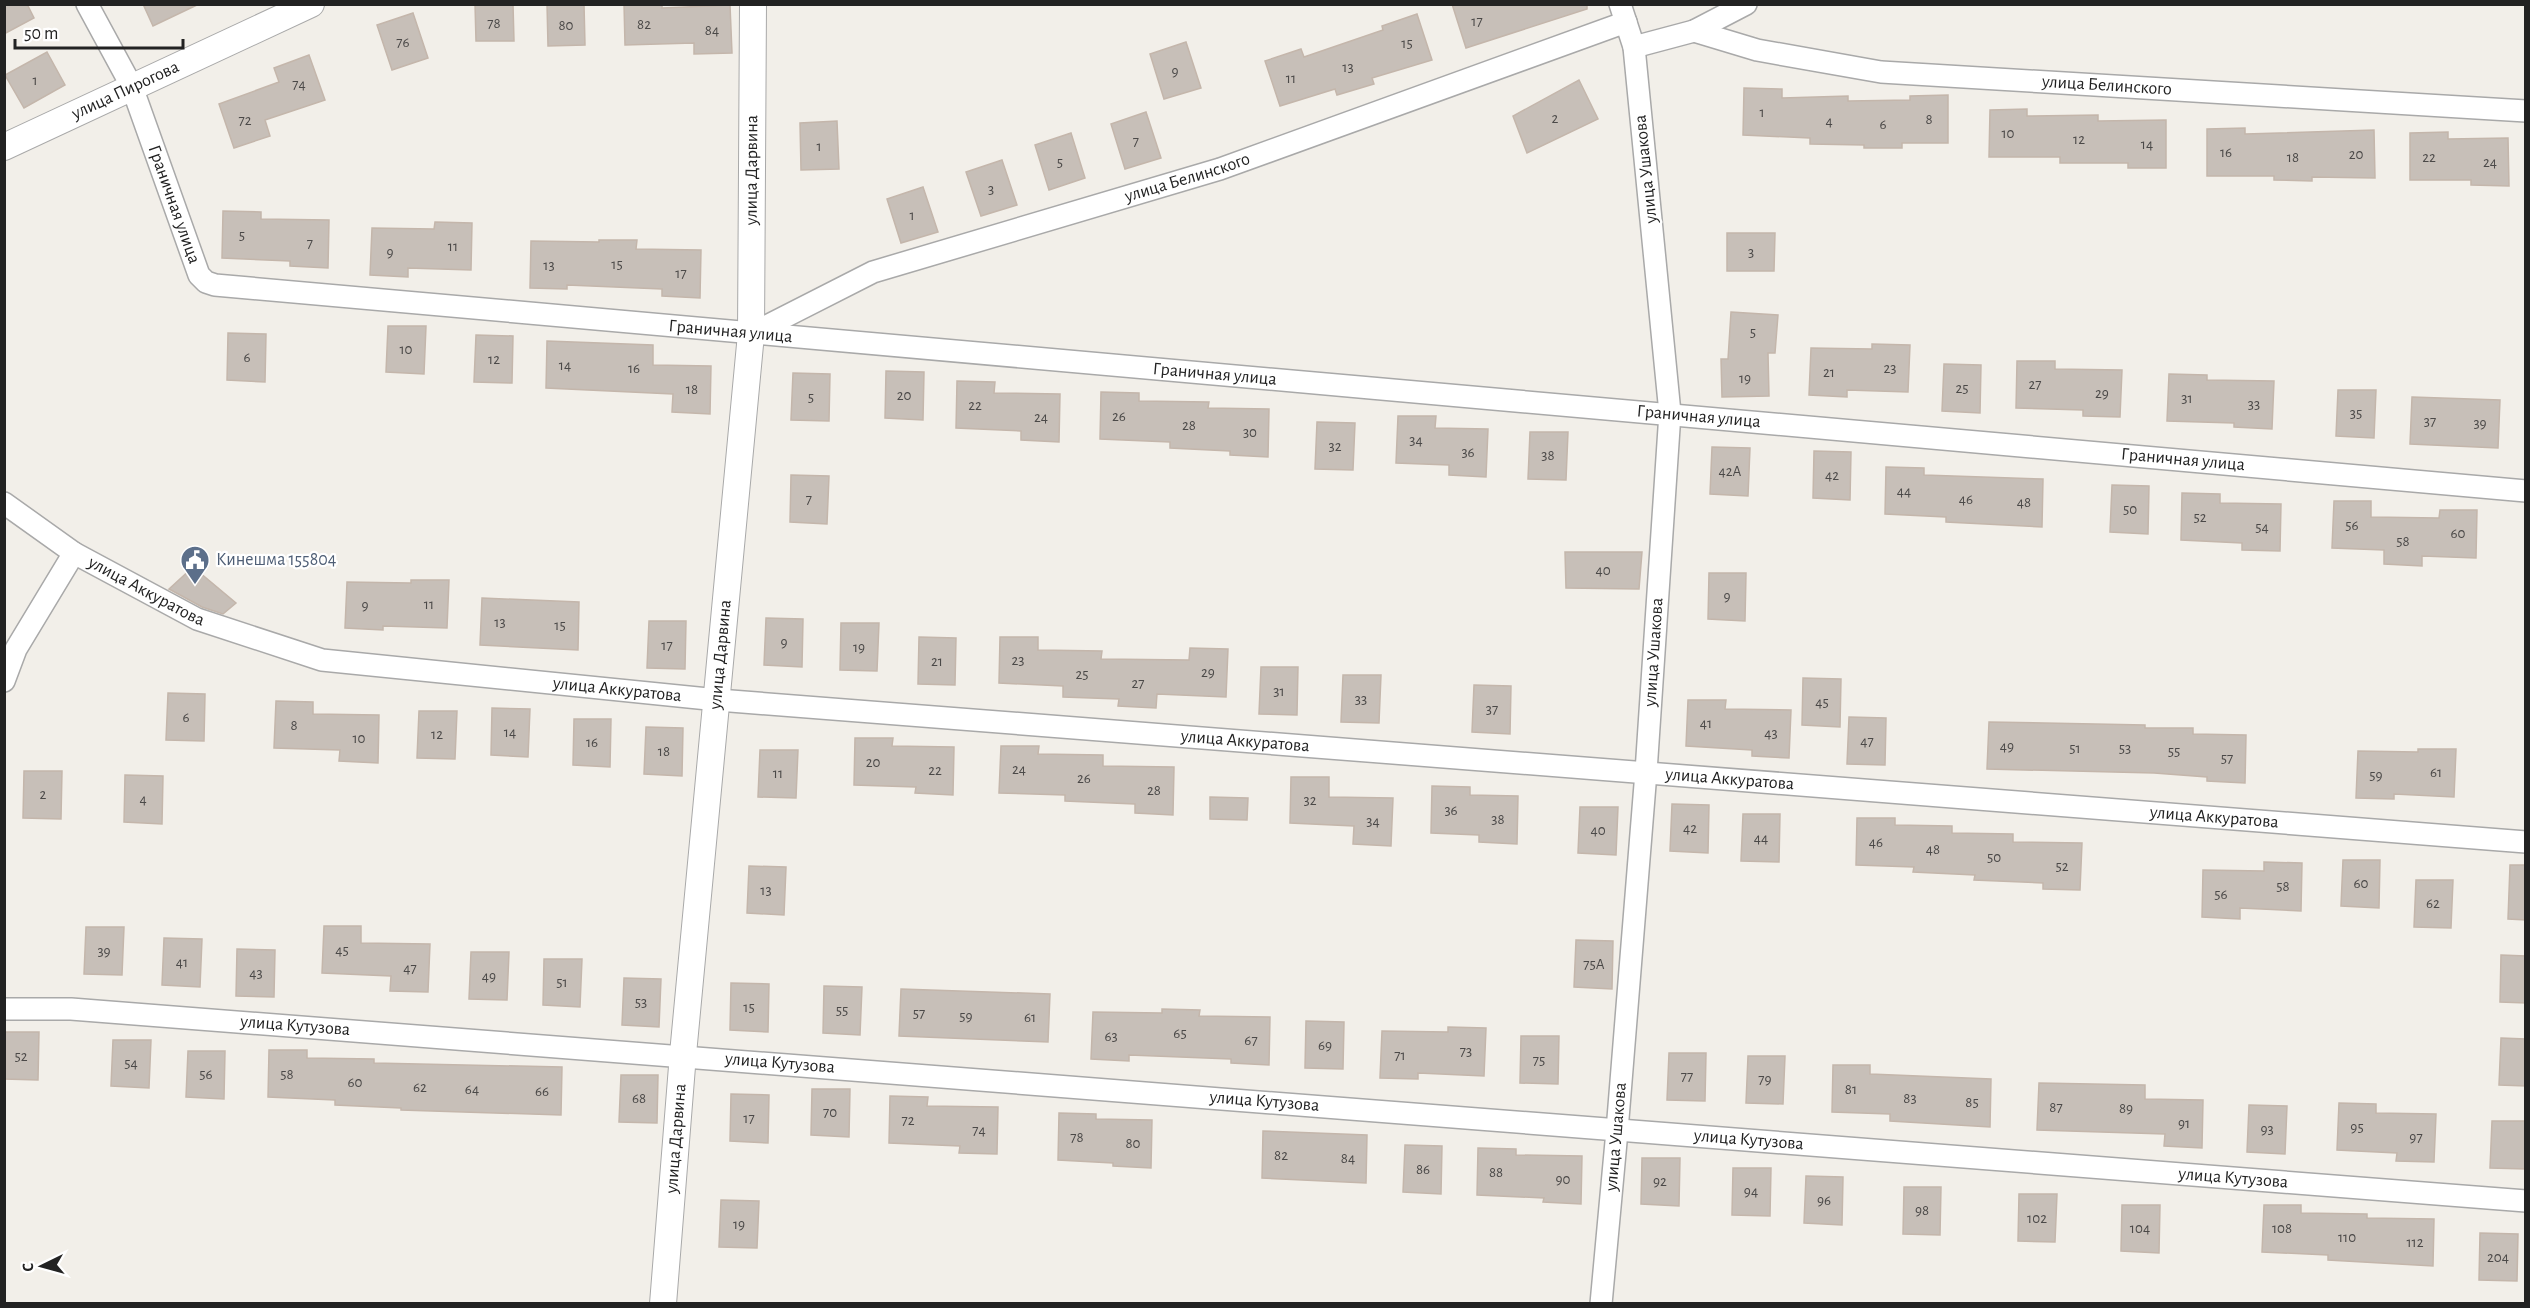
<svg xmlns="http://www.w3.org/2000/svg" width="2530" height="1308" font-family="'Alegreya Sans',sans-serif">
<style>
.building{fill:#c7bfb8;stroke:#c4b6ab;stroke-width:1.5}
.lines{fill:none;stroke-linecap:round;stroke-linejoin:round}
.minor-casing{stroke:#a9a9a9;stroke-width:24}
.tertiary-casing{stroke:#a9a9a9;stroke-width:28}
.minor{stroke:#fff;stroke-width:21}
.tertiary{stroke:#fff;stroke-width:26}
.labels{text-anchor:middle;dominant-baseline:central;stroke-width:4.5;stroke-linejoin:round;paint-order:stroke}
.number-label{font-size:15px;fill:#4b4948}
.street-label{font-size:18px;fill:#222;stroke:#fff}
.service-label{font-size:18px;fill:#4e5e75;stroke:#fff;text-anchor:start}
</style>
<rect width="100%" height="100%" fill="#f2efe9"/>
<g class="building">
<path d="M4 4H27L34 18 4 34Z"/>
<path d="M143 4H199L153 26Z"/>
<path d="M475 4H513L514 41H476Z"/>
<path d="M547 4H584L585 45 548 46Z"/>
<path d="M624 4H662V8L730 5 732 53 694 54V43L625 45Z"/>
<path d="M1452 4H1587V9L1466 48Z"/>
<path d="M413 13 428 58 392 70 377 25Z"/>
<path d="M1417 14 1432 60 1372 78 1374 84 1337 95 1335 89 1280 106 1265 61 1301 49 1304 57 1383 30 1382 26Z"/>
<path d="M1186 42 1201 88 1164 99 1150 54Z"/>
<path d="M47 52 65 85 24 108 5 75Z"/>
<path d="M309 55 325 100 265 120 270 136 234 148 219 104 279 82 274 68Z"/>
<path d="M1579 80 1598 119 1527 153 1513 116Z"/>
<path d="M1744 88 1782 89V98L1848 96V101L1910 100V96L1948 95V143H1902V148H1864V145L1810 144V138L1743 135Z"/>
<path d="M2027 109V116L2098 115V121L2166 120V168H2128V163H2060V157H1989L1990 110Z"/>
<path d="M1146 112 1161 158 1125 169 1111 124Z"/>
<path d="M837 121 839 169 801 170 800 123Z"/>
<path d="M2245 128V134L2374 130 2375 178 2312 177V181L2274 180V176H2207V129Z"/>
<path d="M2448 132V139L2508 138 2509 186 2471 185V180H2410V133Z"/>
<path d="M1071 133 1085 178 1049 190 1035 145Z"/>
<path d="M1002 160 1017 205 981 216 966 172Z"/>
<path d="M923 187 938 232 901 243 887 199Z"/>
<path d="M223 211 261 212V219L329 220 328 268 290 266V261L222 258Z"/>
<path d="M435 222 472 223 471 270 408 268V277L370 275 372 228 434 229Z"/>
<path d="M1727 233H1775L1774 271H1727Z"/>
<path d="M599 240H637L636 249 701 250 700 298 662 296V289L567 285V289L530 288 531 241 599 242Z"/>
<path d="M1731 312 1778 315 1775 353H1768L1769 396 1722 397 1721 359H1728Z"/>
<path d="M388 326H426L424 374 386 372Z"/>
<path d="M228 333 266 334 265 382 227 380Z"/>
<path d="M476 335 513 336 512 383 474 382Z"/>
<path d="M547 341 653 345V365L711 366 710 414 672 412 673 394 546 388Z"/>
<path d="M1872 344 1910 345 1908 392 1847 390V397L1809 395 1811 348 1872 349Z"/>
<path d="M2017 361H2055V369L2122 370 2120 417 2083 416V410L2016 408Z"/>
<path d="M1944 364 1981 365 1980 413 1942 411Z"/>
<path d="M886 371 924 372 923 420 885 418Z"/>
<path d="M793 373 830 374 829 421 791 420Z"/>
<path d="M2169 374 2207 375V380L2274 381 2272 429 2234 427V423L2167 421Z"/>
<path d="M957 381 995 382 994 393 1060 394 1059 442 1021 440V431L956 428Z"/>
<path d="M2338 390H2376L2374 438 2336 436Z"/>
<path d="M1101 392 1139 393V401L1209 402 1208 408 1269 409 1268 457 1230 455V451L1170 448V442L1100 439Z"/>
<path d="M2412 397 2500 400 2498 448 2410 444Z"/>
<path d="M1398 416H1436L1435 428 1488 429 1486 477 1449 475V465L1396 463Z"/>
<path d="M1317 422 1355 423 1353 470 1315 469Z"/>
<path d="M1530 432H1568L1566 480 1528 479Z"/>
<path d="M1712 447 1750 448 1748 496 1710 494Z"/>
<path d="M1814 451 1851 452 1850 500 1813 498Z"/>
<path d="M1886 467 1924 468V475L2043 479 2042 527 1946 522V517L1885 514Z"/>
<path d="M791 475 829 476 827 524 790 522Z"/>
<path d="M2112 485 2149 486 2148 534 2110 532Z"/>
<path d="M2182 493 2220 494V503L2281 504 2280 551 2242 550V543L2181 540Z"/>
<path d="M2334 501H2371V517L2439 518 2440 510H2477L2476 558 2422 556V566L2384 564V550L2332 548Z"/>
<path d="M1565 552H1642L1639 589 1566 588Z"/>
<path d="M193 567 236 603 223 614 202 607 169 589Z"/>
<path d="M1709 573H1746L1745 621 1708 619Z"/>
<path d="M411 580H449L447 628 383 626V630L345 628 347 582 411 583Z"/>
<path d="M482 598 579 602 578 650 480 645Z"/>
<path d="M766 618 803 619 802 667 764 665Z"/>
<path d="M649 621H686L685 669 647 668Z"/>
<path d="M841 623H879L877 671 840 670Z"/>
<path d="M919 637 956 638 955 685 918 684Z"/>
<path d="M1000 637H1038V650L1102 651 1101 659 1189 660 1190 648 1228 649 1226 697 1157 694 1156 708 1118 706 1119 699 1063 697V686L999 683Z"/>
<path d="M1261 667H1298L1297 715 1259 714Z"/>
<path d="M1343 675H1381L1379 723 1341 722Z"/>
<path d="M1803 678 1841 679 1840 727 1802 725Z"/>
<path d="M1474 685 1511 686 1510 734 1472 732Z"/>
<path d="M168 693 205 694 204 741 166 740Z"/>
<path d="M1688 700H1726L1725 709 1791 710 1789 758 1752 756V750L1686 746Z"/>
<path d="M276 701 313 702V714L379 715 378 763 339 761 340 750 274 748Z"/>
<path d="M492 708 530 709 528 757 491 755Z"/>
<path d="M419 711H457L455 759 417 758Z"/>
<path d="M1849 717 1886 718 1885 765 1847 764Z"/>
<path d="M574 719H611L610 767 573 765Z"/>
<path d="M1989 722 2145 725V728H2193V734L2246 735 2245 783 2207 781V777L2154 773 1987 769Z"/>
<path d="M646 727 683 728 682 776 644 774Z"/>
<path d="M855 738H893L892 746 954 747 953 795 915 793 916 787 854 785Z"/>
<path d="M1001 746H1039L1038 754 1103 755V766L1174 767 1173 815 1135 813V804L1065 801V795L999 793Z"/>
<path d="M2418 749H2456L2454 797 2394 794V799L2356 798 2358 751 2418 752Z"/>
<path d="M760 750H798L796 798 758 797Z"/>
<path d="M24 771H62L61 819 23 818Z"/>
<path d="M125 775 163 776 162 824 124 822Z"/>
<path d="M1291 777H1329V797L1393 798 1391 846 1353 844 1354 826 1290 823Z"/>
<path d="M1432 786 1470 787V795L1518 796 1517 844 1479 842V835L1431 833Z"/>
<path d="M1210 797 1248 798 1247 820 1210 819Z"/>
<path d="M1672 804 1709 805 1708 853 1670 851Z"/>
<path d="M1580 807H1618L1616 855 1578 853Z"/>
<path d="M1743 814H1780L1779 862 1741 861Z"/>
<path d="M1857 818H1895V825L1952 826V833L2013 834V842L2082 843 2080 890 2043 889V883L1974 880 1975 875 1913 872 1914 867 1856 865Z"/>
<path d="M2343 860H2380L2379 908 2341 906Z"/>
<path d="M2264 862 2302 863 2301 911 2240 908V919L2202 917 2203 870 2264 871Z"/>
<path d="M2510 865H2526V920L2508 919Z"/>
<path d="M749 866 786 867 784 915 747 913Z"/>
<path d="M2416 880H2453L2451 928 2414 927Z"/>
<path d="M324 926H361V943L430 944 428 992 390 991 391 976 322 973Z"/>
<path d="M86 927H124L122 975 84 974Z"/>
<path d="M164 938 202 939 200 987 162 985Z"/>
<path d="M1576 940 1613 941 1612 989 1574 987Z"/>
<path d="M237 949 275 950 274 997 236 996Z"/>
<path d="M471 952H509L507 1000 469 999Z"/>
<path d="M2501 955 2526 956V1003L2500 1002Z"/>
<path d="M544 959H582L580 1007 543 1005Z"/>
<path d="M624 978 661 979 659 1027 622 1025Z"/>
<path d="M731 983 769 984 768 1032 730 1030Z"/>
<path d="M824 986 862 987 860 1035 823 1033Z"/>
<path d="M901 989 1050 994 1048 1042 899 1036Z"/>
<path d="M1162 1009 1200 1010 1199 1016 1270 1017 1269 1065 1231 1063V1059L1129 1055V1061L1091 1059 1093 1012 1162 1013Z"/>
<path d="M1306 1021 1344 1022 1343 1069 1305 1068Z"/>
<path d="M1448 1027 1486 1028 1484 1076 1418 1073V1079L1380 1078 1382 1031 1448 1032Z"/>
<path d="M4 1032H39L38 1080 4 1079Z"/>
<path d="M1521 1036H1559L1558 1084 1520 1083Z"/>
<path d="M2501 1038 2526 1039V1086L2499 1085Z"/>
<path d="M113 1040H151L149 1088 111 1086Z"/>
<path d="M269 1050H307V1058L374 1059V1063L562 1067 561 1115 401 1110V1108L335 1105V1100L268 1097Z"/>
<path d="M188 1051H225L224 1099 186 1097Z"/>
<path d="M1669 1053H1706L1705 1101 1667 1100Z"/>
<path d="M1748 1056H1785L1783 1104 1746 1103Z"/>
<path d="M1833 1065H1870V1074L1991 1079 1990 1127 1890 1121V1114L1832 1112Z"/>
<path d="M621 1075H658L657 1123 619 1122Z"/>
<path d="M2039 1083 2145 1085V1099L2203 1100 2202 1148 2164 1146 2165 1134 2037 1130Z"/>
<path d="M812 1089H850L849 1137 811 1135Z"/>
<path d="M731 1094 769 1095 768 1143 730 1141Z"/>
<path d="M890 1096 928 1097 927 1106 998 1107 997 1154 959 1153 960 1146 889 1143Z"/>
<path d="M2339 1103 2376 1104V1113L2436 1114 2434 1162 2396 1161 2397 1153 2337 1150Z"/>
<path d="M2249 1105 2287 1106 2285 1154 2247 1152Z"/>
<path d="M1059 1113 1096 1114V1119L1152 1120 1151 1168 1113 1166V1163L1058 1160Z"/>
<path d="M2492 1121H2526V1169L2490 1168Z"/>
<path d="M1263 1131 1367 1135 1366 1183 1262 1178Z"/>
<path d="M1405 1145 1442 1146 1441 1194 1403 1192Z"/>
<path d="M1478 1148 1516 1149V1155L1582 1156 1581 1204 1543 1202 1544 1198 1477 1195Z"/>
<path d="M1642 1158H1680L1679 1206 1641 1204Z"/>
<path d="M1733 1168H1771L1770 1216 1732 1215Z"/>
<path d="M1806 1176 1843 1177 1842 1225 1804 1223Z"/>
<path d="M1904 1187H1941L1940 1235 1903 1234Z"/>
<path d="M2019 1194H2057L2055 1242 2018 1241Z"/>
<path d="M721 1200 759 1201 757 1248 719 1247Z"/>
<path d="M2122 1205H2160L2159 1253 2121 1251Z"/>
<path d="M2264 1205H2301V1213L2367 1214V1218L2434 1219 2433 1266 2328 1260V1255L2262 1252Z"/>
<path d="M2480 1233 2518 1234 2517 1281 2479 1280Z"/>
</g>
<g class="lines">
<g class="minor-casing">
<g id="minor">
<path id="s1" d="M87 4 132 87 199 275 206 282 215 285C985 356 1756 420 2526 491"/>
<path id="s2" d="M1694 31 1757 50 1881 72 2526 111"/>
<path d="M1634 47 1694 31 1746 4"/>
<path id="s3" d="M751 334 873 272 1220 169 1626 22"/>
<path id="s4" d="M4 503 74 553 197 619 322 660 718 700 2526 842"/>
<path d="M4 681 16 649 74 553"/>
<path id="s5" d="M4 1009H71C889 1070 1707 1138 2526 1201"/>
<path id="s6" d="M1601 1304 1617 1131 1646 772 1670 413 1634 47 1620 4"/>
</g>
</g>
<g class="tertiary-casing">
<g id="tertiary">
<path id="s7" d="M4 147 311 4"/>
<path id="s8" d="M663 1304 683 1054 751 334 753 4"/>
</g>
</g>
<use href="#minor" class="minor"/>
<use href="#tertiary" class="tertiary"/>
</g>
<defs>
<g id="civic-pin" transform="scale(1.5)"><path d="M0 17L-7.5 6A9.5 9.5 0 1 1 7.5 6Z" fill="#5c6f8a" stroke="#fff"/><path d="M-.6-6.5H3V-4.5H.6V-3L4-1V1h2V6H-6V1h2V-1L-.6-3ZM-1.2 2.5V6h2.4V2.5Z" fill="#fff"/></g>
</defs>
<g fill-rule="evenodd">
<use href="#civic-pin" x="195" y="560"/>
</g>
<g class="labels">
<g class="number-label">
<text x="1477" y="21">17</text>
<text x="494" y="23">78</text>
<text x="644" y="24">82</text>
<text x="566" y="25">80</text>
<text x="712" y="30">84</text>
<text x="403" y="42">76</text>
<text x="1407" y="43">15</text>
<text x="1348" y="67">13</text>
<text x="1175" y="71">9</text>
<text x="1291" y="78">11</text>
<text x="35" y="80">1</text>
<text x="299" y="84">74</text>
<text x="1762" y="112">1</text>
<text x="1555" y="118">2</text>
<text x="1929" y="119">8</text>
<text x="245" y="120">72</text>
<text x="1829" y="121">4</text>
<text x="1883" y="124">6</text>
<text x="2008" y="133">10</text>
<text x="2079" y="139">12</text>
<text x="1136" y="141">7</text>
<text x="2147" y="144">14</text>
<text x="819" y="146">1</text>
<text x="2226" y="152">16</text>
<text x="2356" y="154">20</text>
<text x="2293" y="157">18</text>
<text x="2429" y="157">22</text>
<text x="1060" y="162">5</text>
<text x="2490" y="162">24</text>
<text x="991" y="189">3</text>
<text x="912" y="215">1</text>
<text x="242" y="235">5</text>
<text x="310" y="243">7</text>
<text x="453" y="246">11</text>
<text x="390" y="252">9</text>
<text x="1751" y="252">3</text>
<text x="617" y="264">15</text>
<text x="549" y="265">13</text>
<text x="681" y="273">17</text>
<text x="1753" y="332">5</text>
<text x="406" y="349">10</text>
<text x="247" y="357">6</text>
<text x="494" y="359">12</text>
<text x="565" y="365">14</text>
<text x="634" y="368">16</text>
<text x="1890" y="368">23</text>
<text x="1829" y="372">21</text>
<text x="1745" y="378">19</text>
<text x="2035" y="384">27</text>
<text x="1962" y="388">25</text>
<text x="692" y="389">18</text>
<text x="2102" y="393">29</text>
<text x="904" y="395">20</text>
<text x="811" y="397">5</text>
<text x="2187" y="398">31</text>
<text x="2254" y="404">33</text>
<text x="975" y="405">22</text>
<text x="2356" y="413">35</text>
<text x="1119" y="416">26</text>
<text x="1041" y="417">24</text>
<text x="2430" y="421">37</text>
<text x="2480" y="423">39</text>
<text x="1189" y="425">28</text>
<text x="1250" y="432">30</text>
<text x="1416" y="440">34</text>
<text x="1335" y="446">32</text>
<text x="1468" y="452">36</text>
<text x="1548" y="455">38</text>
<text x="1730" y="471">42А</text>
<text x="1832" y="475">42</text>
<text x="1904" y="491">44</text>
<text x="809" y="499">7</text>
<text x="1966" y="499">46</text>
<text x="2024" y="502">48</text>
<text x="2130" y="509">50</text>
<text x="2200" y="517">52</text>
<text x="2352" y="525">56</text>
<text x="2262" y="527">54</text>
<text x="2458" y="533">60</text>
<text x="2403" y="541">58</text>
<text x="1603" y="570">40</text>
<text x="1727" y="596">9</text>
<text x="429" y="604">11</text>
<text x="365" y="605">9</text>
<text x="500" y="622">13</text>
<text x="560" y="625">15</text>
<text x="784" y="642">9</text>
<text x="667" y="645">17</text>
<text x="859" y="647">19</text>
<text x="1018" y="660">23</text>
<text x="937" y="661">21</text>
<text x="1208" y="672">29</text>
<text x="1082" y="674">25</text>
<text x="1138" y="683">27</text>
<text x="1279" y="691">31</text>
<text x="1361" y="699">33</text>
<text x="1822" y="702">45</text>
<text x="1492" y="709">37</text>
<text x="186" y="717">6</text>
<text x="1706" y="723">41</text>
<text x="294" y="725">8</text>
<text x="510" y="732">14</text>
<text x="1771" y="733">43</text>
<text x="437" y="734">12</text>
<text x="359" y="738">10</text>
<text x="1867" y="741">47</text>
<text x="592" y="742">16</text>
<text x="2007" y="746">49</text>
<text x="2075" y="748">51</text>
<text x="2125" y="748">53</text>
<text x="664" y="751">18</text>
<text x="2174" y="751">55</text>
<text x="2227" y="758">57</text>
<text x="873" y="762">20</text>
<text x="1019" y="769">24</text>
<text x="935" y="770">22</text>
<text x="2436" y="772">61</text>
<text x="778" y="773">11</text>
<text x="2376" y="775">59</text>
<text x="1084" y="778">26</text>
<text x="1154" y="790">28</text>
<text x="43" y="794">2</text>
<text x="143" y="799">4</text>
<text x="1310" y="800">32</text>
<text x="1451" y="810">36</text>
<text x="1498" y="819">38</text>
<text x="1373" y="821">34</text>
<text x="1690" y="828">42</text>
<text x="1598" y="830">40</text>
<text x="1761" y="838">44</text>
<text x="1876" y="842">46</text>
<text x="1933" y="849">48</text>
<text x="1994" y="857">50</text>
<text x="2062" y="866">52</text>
<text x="2361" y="883">60</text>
<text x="2283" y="886">58</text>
<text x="766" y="890">13</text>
<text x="2221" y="894">56</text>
<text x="2433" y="903">62</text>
<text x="342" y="950">45</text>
<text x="104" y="951">39</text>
<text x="182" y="962">41</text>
<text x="1594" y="964">75А</text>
<text x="410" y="968">47</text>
<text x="256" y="973">43</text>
<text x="489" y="976">49</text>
<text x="562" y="982">51</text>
<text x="641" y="1002">53</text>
<text x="749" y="1007">15</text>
<text x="842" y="1010">55</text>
<text x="919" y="1013">57</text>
<text x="966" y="1016">59</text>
<text x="1030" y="1017">61</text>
<text x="1180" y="1033">65</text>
<text x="1111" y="1036">63</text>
<text x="1251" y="1040">67</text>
<text x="1325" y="1045">69</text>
<text x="1466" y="1051">73</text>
<text x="1400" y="1055">71</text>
<text x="21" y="1056">52</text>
<text x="1539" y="1060">75</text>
<text x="131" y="1063">54</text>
<text x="206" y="1074">56</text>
<text x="287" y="1074">58</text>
<text x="1687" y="1076">77</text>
<text x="1765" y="1079">79</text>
<text x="355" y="1082">60</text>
<text x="420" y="1087">62</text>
<text x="472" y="1089">64</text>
<text x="1851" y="1089">81</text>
<text x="542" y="1091">66</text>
<text x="639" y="1098">68</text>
<text x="1910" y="1098">83</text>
<text x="1972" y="1102">85</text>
<text x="2056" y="1107">87</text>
<text x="2126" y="1108">89</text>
<text x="830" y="1112">70</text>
<text x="749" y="1118">17</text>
<text x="908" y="1120">72</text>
<text x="2184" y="1123">91</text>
<text x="2357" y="1127">95</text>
<text x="2267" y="1129">93</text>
<text x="979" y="1130">74</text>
<text x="1077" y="1137">78</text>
<text x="2416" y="1137">97</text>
<text x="1133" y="1143">80</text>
<text x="1281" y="1155">82</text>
<text x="1348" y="1158">84</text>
<text x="1423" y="1169">86</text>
<text x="1496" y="1172">88</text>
<text x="1563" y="1179">90</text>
<text x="1660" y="1181">92</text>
<text x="1751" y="1191">94</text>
<text x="1824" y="1200">96</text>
<text x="1922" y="1210">98</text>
<text x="2037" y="1218">102</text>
<text x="739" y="1224">19</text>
<text x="2140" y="1228">104</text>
<text x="2282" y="1228">108</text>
<text x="2347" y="1237">110</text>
<text x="2415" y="1242">112</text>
<text x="2498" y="1257">204</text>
</g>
<g class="street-label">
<text stroke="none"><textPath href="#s2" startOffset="418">улица Белинского</textPath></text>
<text stroke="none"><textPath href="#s7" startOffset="134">улица Пирогова</textPath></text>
<text transform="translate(1646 169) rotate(-96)">улица Ушакова</text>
<text stroke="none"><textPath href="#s8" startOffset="1138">улица Дарвина</textPath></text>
<text stroke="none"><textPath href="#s3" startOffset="465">улица Белинского</textPath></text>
<text stroke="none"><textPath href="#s1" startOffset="219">Граничная улица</textPath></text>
<text stroke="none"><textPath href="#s1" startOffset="831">Граничная улица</textPath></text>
<text stroke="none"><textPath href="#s1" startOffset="1317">Граничная улица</textPath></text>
<text stroke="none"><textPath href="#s1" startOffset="1803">Граничная улица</textPath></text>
<text stroke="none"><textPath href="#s1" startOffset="2289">Граничная улица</textPath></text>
<text stroke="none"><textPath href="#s4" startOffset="168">улица Аккуратова</textPath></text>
<text stroke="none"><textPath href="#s6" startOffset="654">улица Ушакова</textPath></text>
<text stroke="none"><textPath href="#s8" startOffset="652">улица Дарвина</textPath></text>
<text stroke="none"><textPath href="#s4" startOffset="654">улица Аккуратова</textPath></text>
<text stroke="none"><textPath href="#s4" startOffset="1284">улица Аккуратова</textPath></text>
<text stroke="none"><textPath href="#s4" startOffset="1770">улица Аккуратова</textPath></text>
<text stroke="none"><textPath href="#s4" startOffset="2256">улица Аккуратова</textPath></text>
<text stroke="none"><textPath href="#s5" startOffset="292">улица Кутузова</textPath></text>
<text stroke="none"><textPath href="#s5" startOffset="778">улица Кутузова</textPath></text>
<text stroke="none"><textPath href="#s5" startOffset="1264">улица Кутузова</textPath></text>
<text stroke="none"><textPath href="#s6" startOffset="168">улица Ушакова</textPath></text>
<text stroke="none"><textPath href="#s8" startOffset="166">улица Дарвина</textPath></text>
<text stroke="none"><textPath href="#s5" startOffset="1750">улица Кутузова</textPath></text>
<text stroke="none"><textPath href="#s5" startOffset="2236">улица Кутузова</textPath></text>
</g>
<g class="service-label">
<text x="216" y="560">Кинешма 155804</text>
</g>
</g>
<rect width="2530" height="1308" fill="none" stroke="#222222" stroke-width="12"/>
<g transform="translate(42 1266) rotate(265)" stroke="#ffffff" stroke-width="4.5" paint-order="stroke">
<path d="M0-4.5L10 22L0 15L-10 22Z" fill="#222222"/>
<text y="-9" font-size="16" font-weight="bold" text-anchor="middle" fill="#222222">С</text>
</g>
<path d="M15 39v9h168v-9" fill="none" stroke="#222222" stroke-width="3"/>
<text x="24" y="39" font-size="18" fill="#222222" stroke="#ffffff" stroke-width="4.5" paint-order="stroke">50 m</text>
</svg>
